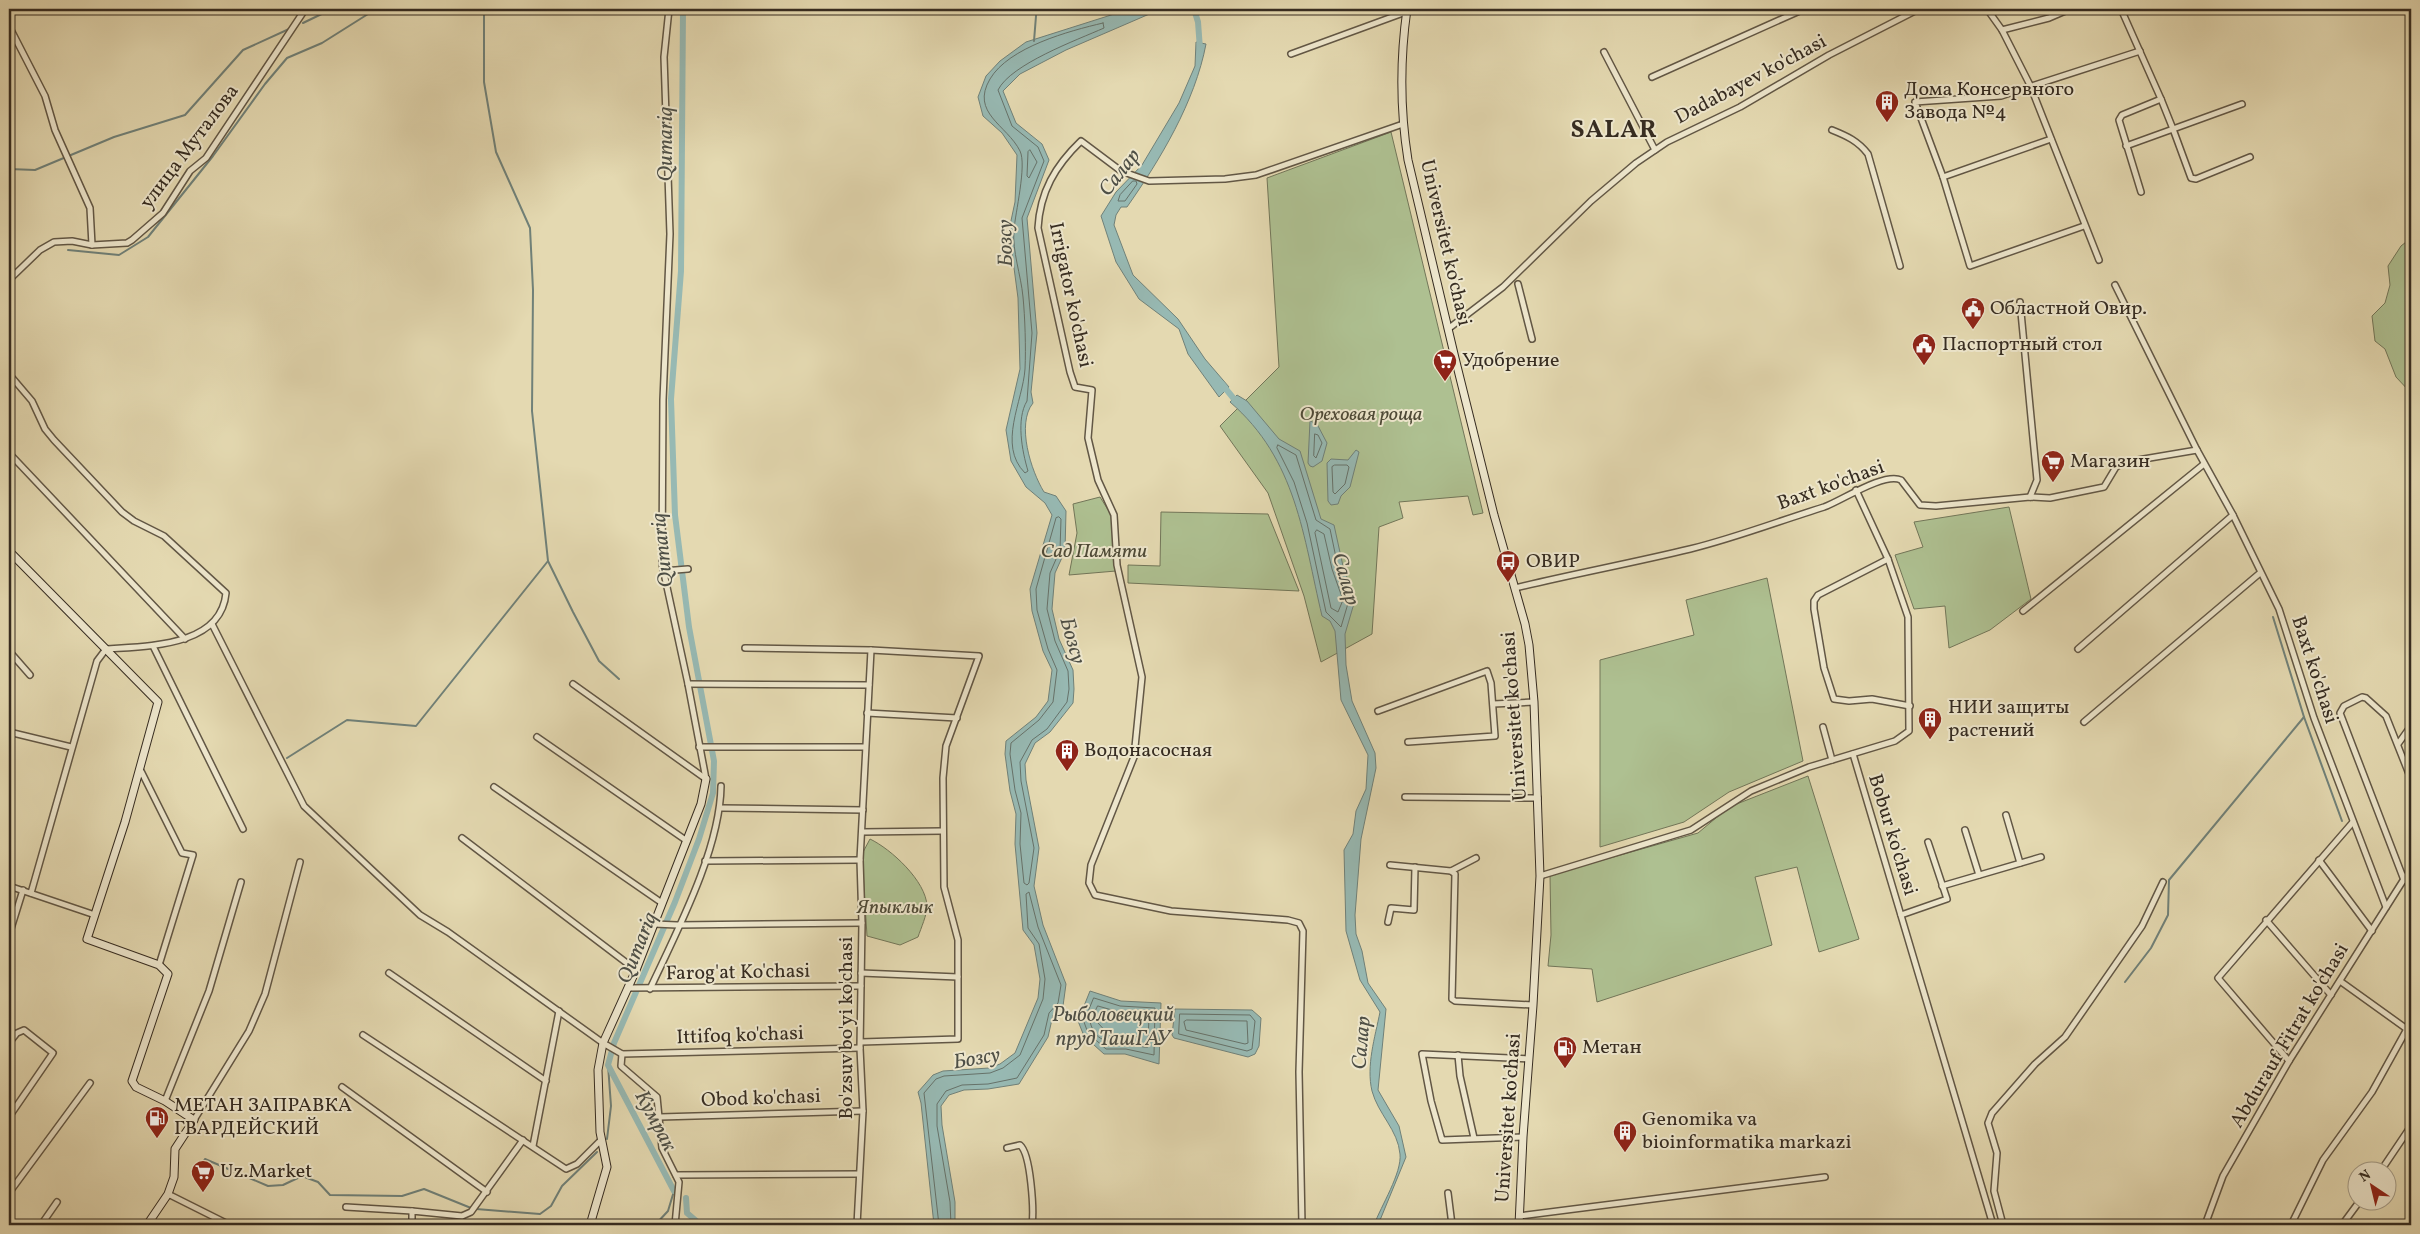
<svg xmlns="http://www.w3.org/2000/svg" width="2420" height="1234" font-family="Vollkorn,serif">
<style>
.green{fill:#aec091;stroke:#727659}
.water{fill:#97b9b3;stroke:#708179}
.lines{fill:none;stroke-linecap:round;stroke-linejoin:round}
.shore{stroke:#66726a;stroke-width:1}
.stream{stroke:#708179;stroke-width:2}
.canal{stroke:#97b9b3;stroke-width:6}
.street-casing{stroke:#625745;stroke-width:8}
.secondary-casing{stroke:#362c21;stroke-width:9}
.street{stroke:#ede6cc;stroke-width:5}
.secondary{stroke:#ede6cc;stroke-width:7}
.labels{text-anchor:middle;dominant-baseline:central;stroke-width:4;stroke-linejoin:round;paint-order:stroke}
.street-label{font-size:20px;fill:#362c21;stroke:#ede6cc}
.poi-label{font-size:20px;fill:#362c21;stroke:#ede6cc;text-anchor:start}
.park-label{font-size:20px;font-style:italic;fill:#4e4a37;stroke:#ede6cc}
.water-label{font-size:21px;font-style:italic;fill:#4e4f46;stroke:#ede6cc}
.district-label{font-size:25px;font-weight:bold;letter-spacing:1px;fill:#362c21;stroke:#ede6cc}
</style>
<rect width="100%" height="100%" fill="#e4d9b1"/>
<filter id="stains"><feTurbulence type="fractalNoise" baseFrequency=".004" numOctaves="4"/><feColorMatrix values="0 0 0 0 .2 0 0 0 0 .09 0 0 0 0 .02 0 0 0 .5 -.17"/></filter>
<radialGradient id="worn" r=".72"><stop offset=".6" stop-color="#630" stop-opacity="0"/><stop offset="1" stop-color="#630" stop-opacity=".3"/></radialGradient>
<g class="green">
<path d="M1391 132 1483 513 1473 515 1468 496 1399 502 1403 518 1379 527 1372 634 1321 662 1304 596 1268 493 1220 426 1279 367 1267 178Z"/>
<path d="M2411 238V393L2396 377 2385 349 2375 341 2372 316 2385 303 2390 285 2388 266 2401 246Z"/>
<path d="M1100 497 1112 516 1116 571 1069 575 1077 533 1073 504Z"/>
<path d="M2009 507 2031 599 1990 630 1949 648 1945 606 1914 609 1895 555 1923 547 1914 522Z"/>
<path d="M1161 512 1268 514 1299 591 1128 583V565L1160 566Z"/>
<path d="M1767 578 1803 761 1729 792 1684 822 1600 847V660L1694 635 1686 600Z"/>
<path d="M1808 776 1859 939 1819 952 1797 867 1755 877 1772 945 1597 1002 1592 969 1548 966 1551 935 1550 875 1698 833 1729 807Z"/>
<path d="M870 839C891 849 926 881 927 906 927 915 921 928 918 937L900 945 867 936 862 854Z"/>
</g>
<g class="water">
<path d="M1130 9H1161L1066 50 1020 74 1003 91 1016 123 1042 144 1049 160 1027 218 1037 333 1031 392 1033 403C1016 424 1031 471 1044 492L1056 496 1066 511 1065 551 1055 573 1052 609 1059 639 1073 670 1074 689 1073 703 1050 732 1035 743 1025 764 1026 780 1039 848 1034 886 1043 925 1066 984 1063 1006 1053 1015 1048 1037 1019 1084 988 1089 964 1090 949 1095 941 1106 942 1125 955 1202V1225H934L921 1103 918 1092 933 1075 943 1071 989 1068 1000 1064 1015 1053 1038 998 1040 979 1034 945 1023 930 1015 844 1016 814 1010 791 1005 754 1006 741 1036 717 1048 701 1052 670 1043 651 1032 611 1030 589 1052 515 1045 503 1026 487 1011 461 1006 430 1020 369 1018 298 1009 230 1015 202 1017 155 1002 133 983 116 978 97 986 76 1000 61 1026 42Z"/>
<path d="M1196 42 1206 44C1195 102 1160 160 1127 207H1121L1116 215 1114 225 1133 275 1178 319 1205 359 1229 387 1219 397 1188 354 1179 329 1139 299 1116 262 1101 216 1116 192 1142 165 1179 103 1195 66Z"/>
<path d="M1237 395 1247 401 1279 439 1300 451 1321 519 1334 525 1343 566 1355 600 1345 634 1346 665 1352 701 1375 753 1376 768 1361 839 1355 915 1356 934 1362 951 1368 983 1386 1009 1378 1090 1399 1126 1406 1157 1378 1225H1374C1381 1206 1402 1173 1400 1154 1398 1130 1378 1114 1372 1091 1366 1066 1375 1037 1380 1012L1360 980 1346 931 1344 850 1353 834 1356 811 1366 789 1368 755 1341 700 1335 631 1330 621 1322 616C1303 536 1297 460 1230 402Z"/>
<path d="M1310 421 1317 424 1327 443 1322 461 1313 467 1310 466 1308 463Z"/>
<path d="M1356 450 1359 452 1350 487 1341 496 1338 504 1331 505 1328 501 1327 463 1331 459 1348 460Z"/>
<path d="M1090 991 1121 1001 1161 1003 1159 1064 1125 1054H1104L1084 1036 1078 1021Z"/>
<path d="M1175 1009 1252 1010 1261 1018 1259 1046 1255 1054 1248 1057 1174 1038 1172 1035Z"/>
</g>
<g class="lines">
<g class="shore">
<path d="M1103 23 1104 28C1077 40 1011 64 998 90L1012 126 1038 147 1044 161 1022 218 1032 333 1027 401C1016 419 1022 451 1028 471L1025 473C997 445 1023 401 1025 369 1026 348 1025 317 1023 297 1021 275 1012 251 1014 230 1015 214 1027 165 1020 151 1007 125 970 113 990 79 1009 47 1069 31 1103 23Z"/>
<path d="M1030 150 1037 162 1029 178 1027 176 1028 152Z"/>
<path d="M1133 181H1136L1137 184 1125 201H1118L1120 195Z"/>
<path d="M1315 434 1318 435 1322 443 1316 458 1314 456Z"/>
<path d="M1278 445 1296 455 1316 520 1330 529 1338 567 1349 600 1341 627 1326 612 1307 523 1294 482 1277 448Z"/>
<path d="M1335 465H1347L1349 467 1345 484 1335 494 1333 492 1332 467Z"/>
<path d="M1059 517 1061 519 1060 550 1050 573 1047 609 1055 641 1068 671 1069 689 1067 702 1047 729 1032 740 1020 762 1021 781 1034 848 1029 883 1027 885 1024 883 1020 844 1021 813 1015 790 1010 754 1011 743 1039 720 1053 702 1057 670 1048 649 1037 610 1036 589 1056 518Z"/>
<path d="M1317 530 1324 534 1332 569 1343 600 1338 612 1331 608 1315 533Z"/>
<path d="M1094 998 1120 1006 1155 1008 1154 1055 1126 1049H1106L1088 1033 1084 1022Z"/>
<path d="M1098 1006 1119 1012 1149 1014 1148 1047C1142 1048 1135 1044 1129 1043 1112 1039 1097 1047 1090 1022Z"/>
<path d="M1180 1014 1250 1015 1255 1021 1252 1049 1247 1051 1179 1034Z"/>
<path d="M1103 1015 1118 1019 1140 1021 1141 1037 1109 1035 1098 1023Z"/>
<path d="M1187 1020 1247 1021 1248 1043 1245 1044 1186 1030 1184 1022Z"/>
<path d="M939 1225 924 1093 936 1079 944 1076 990 1073 1003 1068 1020 1055 1043 999 1045 979 1039 944 1028 928 1026 894 1029 892 1038 927 1061 985 1058 1003 1049 1013 1044 1035 1017 1078 988 1084 962 1085 946 1091 937 1104V1126L950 1202 951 1225"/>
</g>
<g class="stream">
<path d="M280 9 299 13"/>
<path d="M484 9V82L496 152 530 228 533 290 532 411 548 561 573 612 599 661 619 679"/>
<path d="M303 23 332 9"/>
<path d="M1034 41 1036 16"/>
<path d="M9 169 35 170 114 137 185 115 243 50 289 29"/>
<path d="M68 250 119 255 148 237 213 156 265 84 287 58 322 43 376 9"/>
<path d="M2273 617 2304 717 2342 821"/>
<path d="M287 758 347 720 416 726 548 561"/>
<path d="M2125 982 2151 948 2168 915 2169 880 2304 717"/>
<path d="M607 1139 611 1106 608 1065"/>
<path d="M193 1177 205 1159 268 1186 283 1185 302 1176 318 1182 330 1195 402 1196 424 1189 471 1208"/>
<path d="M476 1209 540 1214 551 1206 562 1186 597 1152"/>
<path d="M655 1225 668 1211 674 1191"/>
</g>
<g class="canal">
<path d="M1194 9 1198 22 1200 49"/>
<path d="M1221 383 1239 405"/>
<path d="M674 1191 608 1065 614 1043 675 902 699 839 713 793 714 761 689 627 675 515 671 399 681 271 683 9"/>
<path d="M686 1198 687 1213 701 1225"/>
</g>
<g class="street-casing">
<g id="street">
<path d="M669 9 664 57 670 234 663 400 662 564 688 684 706 779"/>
<path d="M1987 9 2002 30 2030 85 2099 260"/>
<path d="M2121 9 2161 99 2122 115 2119 120 2141 192"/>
<path d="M9 26 45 96 55 130 90 208 92 245"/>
<path d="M2002 30 2049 18 2070 9"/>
<path d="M1604 52 1655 150"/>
<path d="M1291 54 1414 9"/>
<path d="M1652 77 1804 9"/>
<path d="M2161 99 2173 129 2242 104"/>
<path d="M1832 130C1847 136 1858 141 1868 154L1900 266"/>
<path d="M2126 146 2173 129 2191 178 2196 179 2250 157"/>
<path d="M1943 177 2051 139"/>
<path d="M2084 226 1970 266 1943 177 1915 102 2001 96 2140 51"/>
<path d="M9 280 40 250 54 242 72 241 92 245 127 243 132 240 163 213 190 171 206 158 304 11 309 9"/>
<path d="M1518 284 1532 339"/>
<path d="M2115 285 2197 450 2233 515 2279 609 2314 718 2386 907"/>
<path d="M2020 302 2037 480 2030 497"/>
<path d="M1448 329 1503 287 1591 201 1636 163 1667 142 1740 107 1829 55 1919 9"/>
<path d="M9 374 32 401 45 429 54 440 122 512 134 521 164 536 226 593C221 647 147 646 106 649L97 661 31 893"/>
<path d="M9 453 185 639"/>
<path d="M1888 559 1818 595 1814 601V609L1824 668 1834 699 1849 701 1872 699 1910 706"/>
<path d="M663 571 688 569"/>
<path d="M1515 588C1573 574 1632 563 1690 549 1735 538 1779 521 1824 507 1841 501 1884 472 1901 480L1920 505 1936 506 2030 497 2050 498 2104 487 2116 467 2126 462 2197 450"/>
<path d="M2023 611 2204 464"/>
<path d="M212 624 304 806 420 915 448 932 603 1043 622 1054 860 1048"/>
<path d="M153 646 243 829"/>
<path d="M745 648 871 650 979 656 946 746 943 778 944 887 958 940V1039L861 1042"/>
<path d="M2078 649 2233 515"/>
<path d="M9 651 30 675"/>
<path d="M573 684 706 779"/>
<path d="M688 684 869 685"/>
<path d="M1493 704 1534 702"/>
<path d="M1378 711 1487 671 1491 683 1495 736 1408 742"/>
<path d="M867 713 957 718"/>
<path d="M2084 722 2260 573"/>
<path d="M1823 727 1832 760"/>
<path d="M9 732 71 747"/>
<path d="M537 737 687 841"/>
<path d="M2398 744 2408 730"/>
<path d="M699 747H865"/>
<path d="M1853 754 1993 1225"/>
<path d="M140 769 182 853 193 855 159 965"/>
<path d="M494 787 662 903"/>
<path d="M1405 797 1538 798"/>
<path d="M721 808 863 810"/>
<path d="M2006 815 2020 863"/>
<path d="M1965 830 1979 875"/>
<path d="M862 832 942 831"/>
<path d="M462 838 636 970"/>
<path d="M2319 860 2372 931"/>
<path d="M705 861 860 860"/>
<path d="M1390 865 1451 871 1455 874 1452 999 1455 1001 1533 1005"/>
<path d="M1451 871 1476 858"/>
<path d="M1540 876 1691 830 1751 791 1809 767 1895 741 1909 731 1908 617 1888 559 1856 490"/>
<path d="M2404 880 2340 713 2344 706 2362 697 2366 698 2386 716 2411 779"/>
<path d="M9 886 95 915"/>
<path d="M1942 886 2041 857"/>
<path d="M1901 915 1947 899 1928 842"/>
<path d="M2266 920 2331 995"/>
<path d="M1388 922 1391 908 1414 910 1415 867"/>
<path d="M654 924 677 925 862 923"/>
<path d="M9 935 23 890"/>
<path d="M389 973 546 1081"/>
<path d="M861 973 958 977"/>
<path d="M2340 981 2411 1032"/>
<path d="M628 988 861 986"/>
<path d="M650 989C677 931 720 850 721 786"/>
<path d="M363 1035 566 1169 577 1164 601 1140"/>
<path d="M9 1043 17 1033 24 1030 53 1053 9 1117"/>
<path d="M622 1054 621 1066 657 1097 662 1148 679 1182 675 1225"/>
<path d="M1458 1055 1460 1076 1474 1138"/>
<path d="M2289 1061 2218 978 2353 822"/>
<path d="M342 1087 487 1192"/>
<path d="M165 1101 209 991 241 882"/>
<path d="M660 1117 863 1111"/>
<path d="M194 1120 249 1031 265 994 300 862"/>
<path d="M1523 1137 1442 1140 1431 1101 1422 1054 1529 1059"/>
<path d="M533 1146 559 1011"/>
<path d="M1007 1148 1020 1145C1031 1154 1034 1211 1032 1225"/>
<path d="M2380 1172 2411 1126"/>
<path d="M676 1175 859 1174"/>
<path d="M9 1193 90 1083"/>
<path d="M1448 1193 1452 1225"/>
<path d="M168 1194 230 1225"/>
<path d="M346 1207 412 1211"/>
<path d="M1519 1216 1825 1177"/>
<path d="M41 1225 57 1202"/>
<path d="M412 1225V1211L462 1216 471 1212 523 1140"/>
<path d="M857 1225 863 1111 860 1048 862 923 860 860 871 650"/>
<path d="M1302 1225 1299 1072 1303 931 1299 923 1288 920 1171 911 1095 895 1089 883 1091 865 1134 757 1142 677 1117 565 1114 515 1098 480 1088 438 1092 390 1075 387 1070 372 1038 228C1040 192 1055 166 1081 141L1121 171 1149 181 1225 179 1256 175 1403 124"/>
<path d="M1994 1225 2002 1221 1994 1191 1997 1153 1988 1123 1992 1113 2035 1064 2065 1037 2142 926 2163 882"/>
<path d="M2205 1225 2223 1176 2289 1061 2411 868"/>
<path d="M2291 1225 2323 1160 2372 1092 2407 1029"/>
<path d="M2342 1225 2359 1202"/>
</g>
</g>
<g class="secondary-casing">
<g id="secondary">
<path d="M1407 9C1400 59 1400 110 1408 160L1455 358 1494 515 1525 624 1529 645 1534 702 1540 876 1533 1005 1523 1137 1519 1225"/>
<path d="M9 551 158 702 125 822 87 939 159 965 168 974 132 1081 136 1087 165 1101 194 1120 175 1149 174 1177 168 1194 147 1225"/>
<path d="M590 1225 607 1167 600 1132 598 1070 603 1043 636 970 701 804 706 779"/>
</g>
</g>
<use href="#street" class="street"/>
<use href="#secondary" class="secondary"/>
</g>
<defs>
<g id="building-pin" transform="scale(1.25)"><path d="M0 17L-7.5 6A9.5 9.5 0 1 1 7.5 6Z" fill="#8f2418" stroke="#ede6cc"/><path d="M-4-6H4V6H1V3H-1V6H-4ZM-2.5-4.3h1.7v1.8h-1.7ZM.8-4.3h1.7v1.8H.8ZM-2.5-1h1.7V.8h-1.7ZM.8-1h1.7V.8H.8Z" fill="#fff"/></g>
<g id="civic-pin" transform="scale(1.25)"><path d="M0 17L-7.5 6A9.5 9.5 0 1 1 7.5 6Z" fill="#8f2418" stroke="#ede6cc"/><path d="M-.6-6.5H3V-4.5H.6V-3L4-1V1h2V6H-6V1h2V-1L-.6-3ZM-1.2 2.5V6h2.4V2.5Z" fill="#fff"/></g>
<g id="supermarket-pin" transform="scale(1.25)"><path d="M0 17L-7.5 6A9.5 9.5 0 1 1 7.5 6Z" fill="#8f2418" stroke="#ede6cc"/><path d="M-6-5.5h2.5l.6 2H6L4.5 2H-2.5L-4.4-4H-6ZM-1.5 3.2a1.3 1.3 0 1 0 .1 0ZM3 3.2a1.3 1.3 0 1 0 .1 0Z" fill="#fff"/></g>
<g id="bus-pin" transform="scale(1.25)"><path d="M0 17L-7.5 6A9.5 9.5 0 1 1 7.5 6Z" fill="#8f2418" stroke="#ede6cc"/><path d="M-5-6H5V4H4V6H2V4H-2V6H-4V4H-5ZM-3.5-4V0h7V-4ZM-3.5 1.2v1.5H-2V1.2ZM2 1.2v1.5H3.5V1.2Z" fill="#fff"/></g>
<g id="fuel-pin" transform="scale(1.25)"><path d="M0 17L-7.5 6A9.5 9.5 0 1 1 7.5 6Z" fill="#8f2418" stroke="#ede6cc"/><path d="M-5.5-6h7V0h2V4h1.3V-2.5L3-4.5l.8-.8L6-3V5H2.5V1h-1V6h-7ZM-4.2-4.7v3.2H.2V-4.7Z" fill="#fff"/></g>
</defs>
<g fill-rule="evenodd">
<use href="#building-pin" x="1887" y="102"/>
<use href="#civic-pin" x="1973" y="309"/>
<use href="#civic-pin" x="1924" y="345"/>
<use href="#supermarket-pin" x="1445" y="361"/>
<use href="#supermarket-pin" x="2053" y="462"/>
<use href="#bus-pin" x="1508" y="562"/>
<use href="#building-pin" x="1930" y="719"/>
<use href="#building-pin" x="1067" y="751"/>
<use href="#fuel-pin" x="1565" y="1048"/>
<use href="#fuel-pin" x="157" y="1118"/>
<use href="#building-pin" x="1625" y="1132"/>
<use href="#supermarket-pin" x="203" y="1172"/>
</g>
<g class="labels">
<g class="street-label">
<text transform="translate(1751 80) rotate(-28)">Dadabayev ko'chasi</text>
<text transform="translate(190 147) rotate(-53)">улица Муталова</text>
<text transform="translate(1445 243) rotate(77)">Universitet ko'chasi</text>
<text transform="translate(1070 295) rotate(78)">Irrigator ko'chasi</text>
<text transform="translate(1831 486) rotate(-20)">Baxt ko'chasi</text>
<text transform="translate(2314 670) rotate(72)">Baxt ko'chasi</text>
<text transform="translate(1515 716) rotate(-94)">Universitet ko'chasi</text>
<text transform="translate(1892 835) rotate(73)">Bobur ko'chasi</text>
<text transform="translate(738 973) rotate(-1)">Farog'at Ko'chasi</text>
<text transform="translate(847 1028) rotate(-90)">Bo'zsuv bo'yi ko'chasi</text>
<text transform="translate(740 1036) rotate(-2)">Ittifoq ko'chasi</text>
<text transform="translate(2290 1036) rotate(-59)">Abdurauf Fitrat ko'chasi</text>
<text transform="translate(761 1099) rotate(-2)">Obod ko'chasi</text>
<text transform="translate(1509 1118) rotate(-86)">Universitet ko'chasi</text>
</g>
<g class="poi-label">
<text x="1904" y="90">Дома Консервного<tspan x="1904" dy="23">Завода №4</tspan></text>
<text x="1990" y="309">Областной Овир.</text>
<text x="1942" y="345">Паспортный стол</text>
<text x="1462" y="361">Удобрение</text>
<text x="2070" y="462">Магазин</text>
<text x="1526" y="562">ОВИР</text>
<text x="1948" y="708">НИИ защиты<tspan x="1948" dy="23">растений</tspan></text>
<text x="1084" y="751">Водонасосная</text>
<text x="1582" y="1048">Метан</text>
<text x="174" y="1106">МЕТАН ЗАПРАВКА<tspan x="174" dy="23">ГВАРДЕЙСКИЙ</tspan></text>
<text x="1642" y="1120">Genomika va<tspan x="1642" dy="23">bioinformatika markazi</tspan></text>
<text x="220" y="1172">Uz.Market</text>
</g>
<g class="park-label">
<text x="1361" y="415">Ореховая роща</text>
<text x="1094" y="552">Сад Памяти</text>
<text x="895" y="908">Япыклык</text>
</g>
<g class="water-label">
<text transform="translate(666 144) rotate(-90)">Qumariq</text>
<text transform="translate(1120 173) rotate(-52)">Салар</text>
<text transform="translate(1006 243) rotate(-91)">Бозсу</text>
<text transform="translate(663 550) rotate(-96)">Qumariq</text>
<text transform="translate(1345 579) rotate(74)">Салар</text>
<text transform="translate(1072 641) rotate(74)">Бозсу</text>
<text transform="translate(638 948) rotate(-68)">Qumariq</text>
<text x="1113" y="1015">Рыболовецкий<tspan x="1113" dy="24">пруд ТашГАУ</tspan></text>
<text transform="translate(1362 1043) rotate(-85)">Салар</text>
<text transform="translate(977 1059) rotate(-10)">Бозсу</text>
<text transform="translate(655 1121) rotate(62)">Кумрак</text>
</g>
<g class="district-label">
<text x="1614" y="130">SALAR</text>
</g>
</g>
<rect width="2420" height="1234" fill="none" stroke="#e4d9b1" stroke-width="30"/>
<rect x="10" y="10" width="2400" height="1214" fill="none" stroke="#362c21" stroke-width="2.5"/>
<rect x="15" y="15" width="2390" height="1204" fill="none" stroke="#362c21"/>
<g transform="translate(2372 1186) rotate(325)"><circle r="24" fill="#ede6cc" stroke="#a49c88"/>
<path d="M0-4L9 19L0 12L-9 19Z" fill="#8f2418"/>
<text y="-8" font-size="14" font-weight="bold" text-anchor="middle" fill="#362c21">N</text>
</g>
<rect width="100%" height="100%" filter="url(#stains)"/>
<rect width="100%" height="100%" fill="url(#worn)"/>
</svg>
